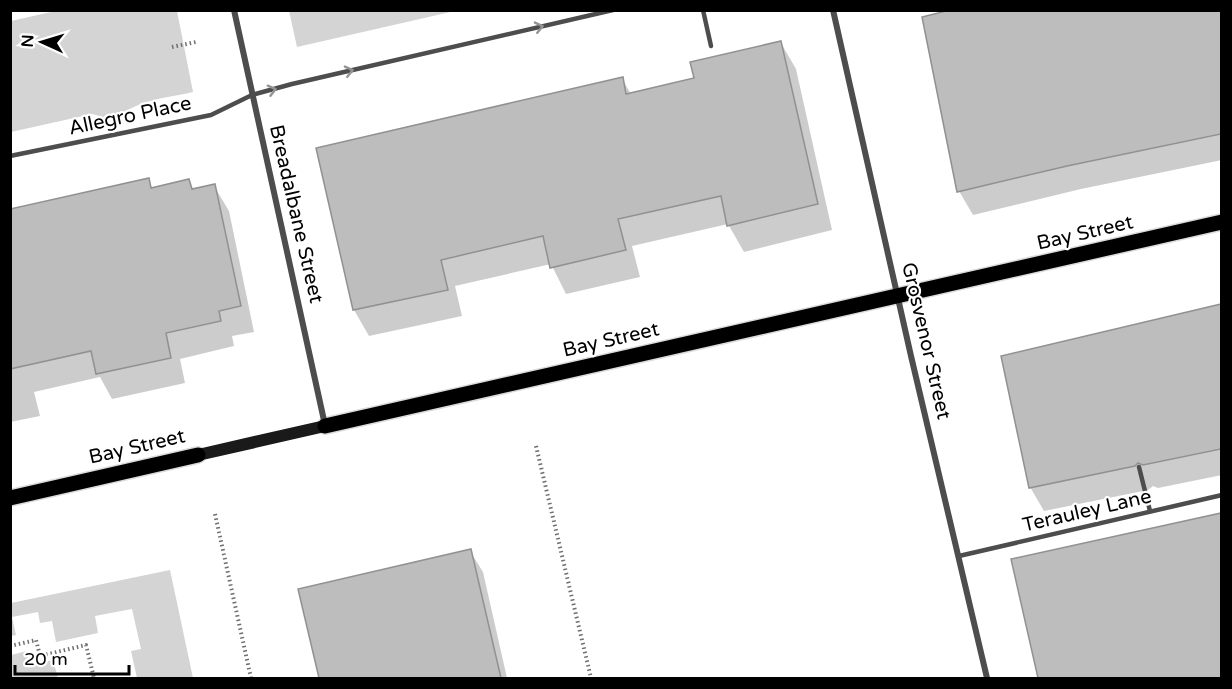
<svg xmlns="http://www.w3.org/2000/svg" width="1232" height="689" font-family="'Varela Round',sans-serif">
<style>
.green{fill:#d4d4d4}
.shadow{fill:#0003}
.building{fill:#bdbdbd;stroke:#919191;stroke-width:1.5}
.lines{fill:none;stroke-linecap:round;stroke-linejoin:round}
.primary-casing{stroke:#dbdbdb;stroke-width:18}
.path{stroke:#6f6f6f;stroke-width:4;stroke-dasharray:1.5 3;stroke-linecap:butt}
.lane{stroke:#4d4d4d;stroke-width:4.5}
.street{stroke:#4d4d4d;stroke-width:6}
.secondary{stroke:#1a1a1a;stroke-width:12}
.primary{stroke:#000;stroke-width:15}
.oneway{stroke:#949494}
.labels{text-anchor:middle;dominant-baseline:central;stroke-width:4.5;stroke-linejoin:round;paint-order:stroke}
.street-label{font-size:20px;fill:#000;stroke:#fff}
</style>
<rect width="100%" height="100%" fill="#fff"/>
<g class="green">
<path d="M60 10 177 11 193 92C176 96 157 98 141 104 116 113 122 123 92 114L11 132V21Z"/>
<path d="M289 11V10L455 11 297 47Z"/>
<path d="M170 570 193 678H137L131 651 141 649 132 609 95 616 98 633 56 642 52 621 40 623 38 612 12 617 16 635 11 636V603Z"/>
<path d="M27 651 30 665 53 660 58 678H11V655Z"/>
</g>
<g class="shadow">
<path d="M957 10H1222V160L1081 189 973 215 959 191Z"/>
<path d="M781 43 796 69 832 230 744 252 728 224 632 246 640 277 566 294 551 264 455 286 462 316 369 336 354 310 622 79 631 94 696 79Z"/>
<path d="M148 180 153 189 188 181 194 190 214 186 229 211 254 332 232 336 234 346 180 359 185 383 112 399 100 377 34 392 40 416 10 422V221Z"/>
<path d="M1222 305V475L1158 488 1153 486 1148 490 1044 511 1030 487 1003 357Z"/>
<path d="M1222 514V678H1039L1013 560Z"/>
<path d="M470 551 483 572 507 678H320L300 590Z"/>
</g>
<g class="building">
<path d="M950 10H1221V134L1067 166 957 192 922 17Z"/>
<path d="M781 41 818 204 727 226 721 196 618 219 626 250 550 268 543 236 441 260 448 290 353 310 316 148 623 77 626 94 694 78 690 62Z"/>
<path d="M149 178 151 188 189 179 192 189 215 184 241 306 219 311 221 321 166 333 171 358 96 374 91 351 10 369V209Z"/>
<path d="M1221 304V449L1143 465 1138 463 1135 466 1029 488 1001 356Z"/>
<path d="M1221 513V678H1038L1011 559Z"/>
<path d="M471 549 501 678H319L298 589Z"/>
</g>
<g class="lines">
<g class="primary-casing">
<g id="primary">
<path d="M325 426 1222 222"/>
<path d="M10 498 198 455"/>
</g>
</g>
<g class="path">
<path d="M172 47 196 42"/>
<path d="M536 446 591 678"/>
<path d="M215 514 251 678"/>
<path d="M10 646 36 640 40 656 86 645 94 678"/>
</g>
<g class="lane">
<path d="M703 10 711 46"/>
<path d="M10 156 211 115 252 95 292 84 613 10"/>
<path d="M1139 467 1150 511"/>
<path d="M959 556 1222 495"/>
</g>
<g class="street">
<path d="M234 10 325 425"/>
<path d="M833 10 911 356 987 678"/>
</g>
<path class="secondary" d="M198 455 325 426"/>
<use href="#primary" class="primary"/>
</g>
<defs><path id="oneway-chevron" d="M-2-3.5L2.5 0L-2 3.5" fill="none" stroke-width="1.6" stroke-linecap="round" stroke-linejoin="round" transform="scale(1.5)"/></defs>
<g class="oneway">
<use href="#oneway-chevron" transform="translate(539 27) rotate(-13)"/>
<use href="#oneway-chevron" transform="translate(349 71) rotate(-13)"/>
<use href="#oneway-chevron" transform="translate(272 90) rotate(-15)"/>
</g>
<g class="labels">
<g class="street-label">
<text transform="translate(130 116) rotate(-12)">Allegro Place</text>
<text transform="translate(296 214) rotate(77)">Breadalbane Street</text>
<text transform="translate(1085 233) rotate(-13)">Bay Street</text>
<text transform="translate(611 340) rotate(-13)">Bay Street</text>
<text transform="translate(926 341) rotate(77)">Grosvenor Street</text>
<text transform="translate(137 447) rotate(-13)">Bay Street</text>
<text transform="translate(1087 511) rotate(-13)">Terauley Lane</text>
</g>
</g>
<rect width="1232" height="689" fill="none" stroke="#000000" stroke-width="24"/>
<g transform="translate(42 42) rotate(274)" stroke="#ffffff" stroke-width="4.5" paint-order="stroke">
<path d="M0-4.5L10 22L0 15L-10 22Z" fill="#000000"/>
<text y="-9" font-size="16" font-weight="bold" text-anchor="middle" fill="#000000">N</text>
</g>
<path d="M15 665v9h114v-9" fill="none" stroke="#000000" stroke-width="3"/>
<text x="24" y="665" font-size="18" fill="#000000" stroke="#ffffff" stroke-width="4.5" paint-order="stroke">20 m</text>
</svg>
